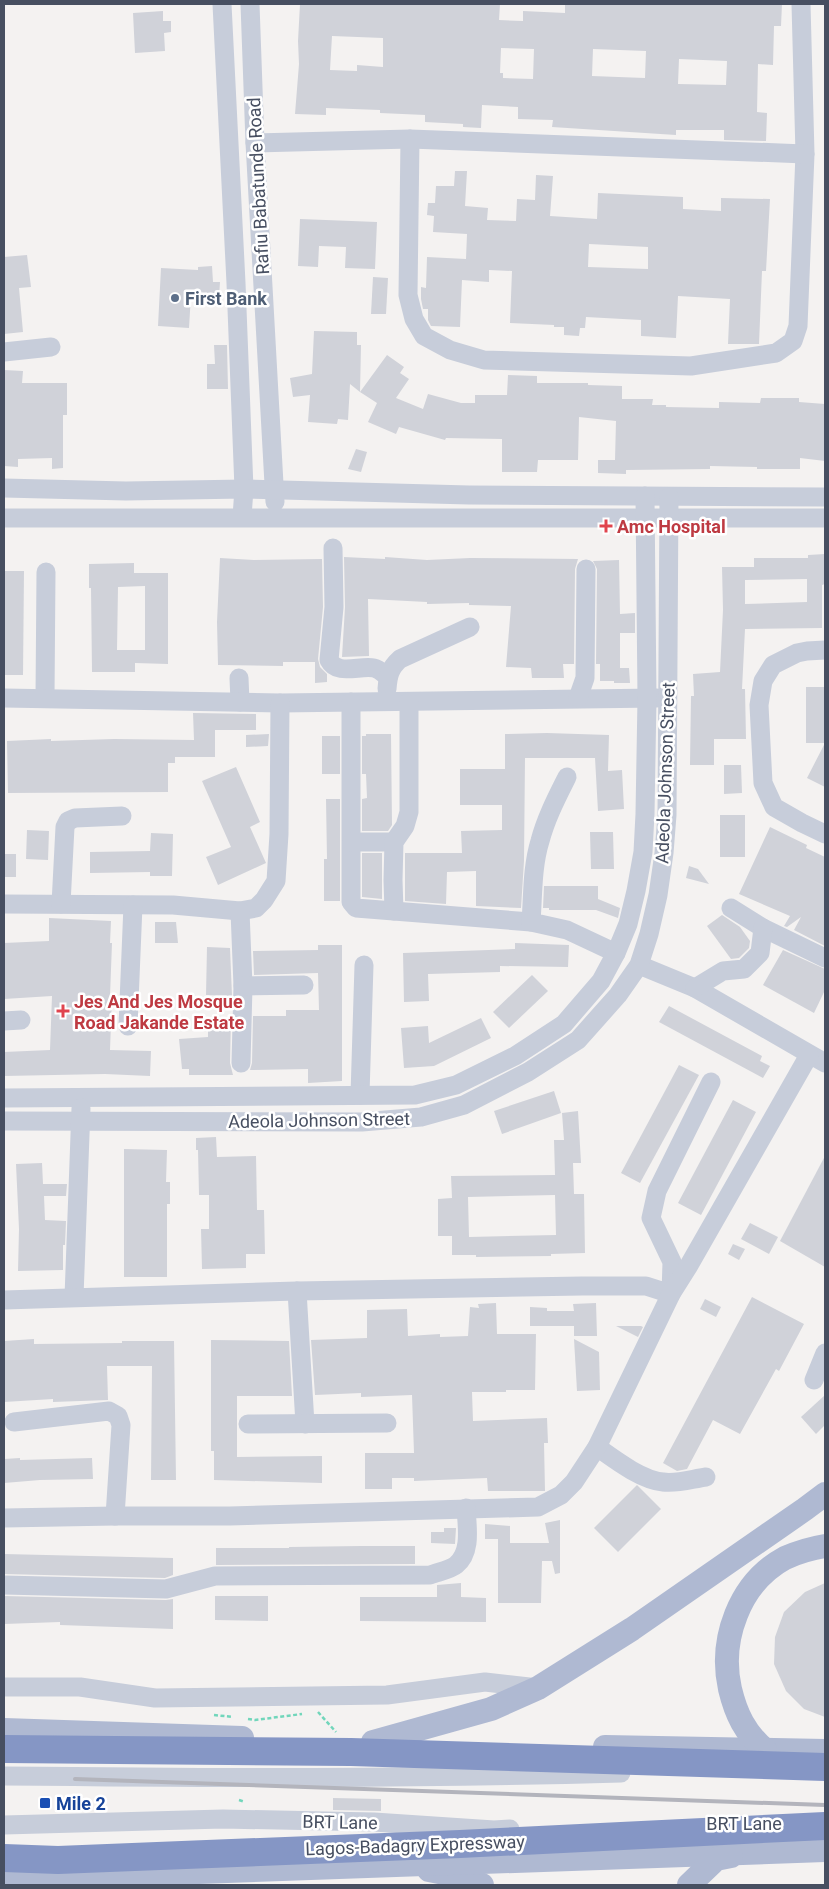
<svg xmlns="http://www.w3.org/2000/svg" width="829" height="1889" font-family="Roboto,sans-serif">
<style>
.building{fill:#d0d2d9;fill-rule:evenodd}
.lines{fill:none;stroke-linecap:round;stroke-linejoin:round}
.path{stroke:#71d6bb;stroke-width:2.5;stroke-dasharray:4 2.5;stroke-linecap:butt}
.minor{stroke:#c7cdda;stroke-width:19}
.major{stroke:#afb9d2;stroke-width:24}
.highway{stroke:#8596c5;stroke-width:28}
.rail{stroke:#b3b4bc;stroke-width:4}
.service-dot{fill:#5c6f8a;stroke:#fff;stroke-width:2}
.health-dot{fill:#e0444e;stroke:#fff;stroke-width:2}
.transit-dot{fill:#1a4fb4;stroke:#fff;stroke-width:2}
.labels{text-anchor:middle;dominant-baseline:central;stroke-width:5;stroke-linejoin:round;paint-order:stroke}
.street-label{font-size:18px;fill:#474f61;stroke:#fff}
.service-label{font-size:18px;font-weight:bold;fill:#4e5e75;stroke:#fff;text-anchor:start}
.health-label{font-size:18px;font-weight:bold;fill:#be3a42;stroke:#fff;text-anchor:start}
.transit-label{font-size:18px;font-weight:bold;fill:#164399;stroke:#fff;text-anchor:start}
</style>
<rect width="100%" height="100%" fill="#f4f2f1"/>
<g class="building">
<path d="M300 4H500L499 20 523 21V11L565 13V4H782L781 26H774L773 65 758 64 757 112 767 113 766 141 724 140V130H676V135L552 127 553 120 518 119V107L482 105 481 128 463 127V124L425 122V115L380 113V110L326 108V115L295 114 299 64 298 41ZM332 36 383 38V67L357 65V71L330 70ZM501 48 534 49 533 79 503 78V73H500ZM593 49 646 51 645 78 592 76ZM679 59 727 61 726 85 678 84Z"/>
<path d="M163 11V21H171V32L164 33 165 51 135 53 133 13Z"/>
<path d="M455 171H467L465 206 488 208 487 220 516 221 517 199 535 200 536 175 553 176 550 216 597 219 598 193 683 197V209L721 211V198L770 199 766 271H762L759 344H728L730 299 678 296 676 338 641 336V320L586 317 585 328H580L579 336 564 335V327H554V325L510 323 512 271 489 270V282L462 280 460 327 431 326 428 320V309H423L421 299V287L426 288 427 257 466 259 467 234 433 232 434 216 427 215 428 203H435L436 186H454ZM589 244 648 247V269L588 267Z"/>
<path d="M300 219 377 222 375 269 345 268 346 247 319 246 318 267 298 266Z"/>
<path d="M27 255 31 287 19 288 23 332 4 334V257Z"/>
<path d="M212 266 213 282H220L219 297 191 295 189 328 158 326 161 268 198 270V267Z"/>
<path d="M373 277 388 278 386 314H371Z"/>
<path d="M314 331 357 332V345H361L360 392 350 384 348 420 338 419 337 424 308 422 310 395 293 397 290 378 312 374Z"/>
<path d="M214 345H227L228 389H207V364H215Z"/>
<path d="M387 355 404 367 400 373 409 379 396 398 423 409 428 394 461 403H475V395H507L508 375 537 376V383H588V385L622 386V399H653L652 405H666V407L719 408V402L760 403 761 398H799V402L825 404V461L800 458V469H757V467L710 466V469L626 470V474L598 473V460H615L616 421 579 417 578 460H538L537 472H502V439L446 438 445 440 399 427 396 434 368 422 377 403 360 392Z"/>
<path d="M4 370 23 371 22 383H67V415H63V468L52 469V458L18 459V467L4 466Z"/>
<path d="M356 449 367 452 361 472 348 469Z"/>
<path d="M825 554V584L822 585V628L745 629 742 689H745L746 739H714V765H690L691 696H694L693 674 720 672 723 610 722 567H754V558H808V555ZM807 579V602L745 604V580Z"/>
<path d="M344 557 385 559V557L427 560 470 558 578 559 575 569 574 664H563L564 678H532L531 668 506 667 511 606 469 605V603L427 604V602L368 599 369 656 342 657 345 607Z"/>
<path d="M220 558 254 560 322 559 323 607 318 659 320 667 327 674V682L315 683V662H283V666L218 665 217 622Z"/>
<path d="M619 560 620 614 635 613V633H620V668H629L630 683H614V681H600V664H596L597 569 593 561Z"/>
<path d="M134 563V573H168V664L135 663V672H92L91 588H89V564ZM145 586V650H117L118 587Z"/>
<path d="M4 571H24L23 675H4Z"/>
<path d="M806 687H825V787L807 778 825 743H806Z"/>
<path d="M193 713 256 714V730H215V757H175V763H168V792L8 793 7 741 51 739V741L114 739 194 740Z"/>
<path d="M547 733 609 735 608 771 622 770 624 809 598 811 595 758H525L524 861 521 908 476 906V871L447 872 446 904 405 901V853H462L461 831 502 830V805H460V769H505V734Z"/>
<path d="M269 734 268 746 246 747V735Z"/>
<path d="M366 734H391L392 825 388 831H362V799L367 798 366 774H362V736H366Z"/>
<rect x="322" y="736" width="18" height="38"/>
<path d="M724 765H741L742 793 724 794Z"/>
<path d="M236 767 260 822 250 827 266 863 218 885 206 857 231 847 202 781Z"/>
<path d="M326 799H340V901H324V859H327Z"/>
<rect x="720" y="815" width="25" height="42"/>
<path d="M770 827 807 845 806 848 825 857V946L794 930 801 917 787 927 784 926 790 916 739 894Z"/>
<path d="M27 830 49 831 48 860 26 859Z"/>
<path d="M590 832H613L614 869H591Z"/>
<path d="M151 833 173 834 172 876H150V872L90 873V852L150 851Z"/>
<path d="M362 853H382V899L362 897Z"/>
<rect x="4" y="854" width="12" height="23"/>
<path d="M689 866 698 869 709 884 686 878Z"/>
<path d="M544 886H598V899L620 908 618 918 596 910H549V908H543Z"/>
<path d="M722 915 740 927 750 941 749 948 739 958 731 959 707 926Z"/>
<path d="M49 918 111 921 110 943H112L110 996H112L110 1050 151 1051 150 1076 105 1074 4 1076V1052L50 1050 52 996 4 999V943L49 941Z"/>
<path d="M155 922H176L178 943H155Z"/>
<path d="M515 943 569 945 568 967 500 966V972L428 974 429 1001 404 1002 403 953 515 949Z"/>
<path d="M318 945H342V1081L308 1083V1069L250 1070 252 1063 253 1016H286V1010H319L318 973 254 975 253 951 318 950Z"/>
<path d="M207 947 230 948 232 996 206 995Z"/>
<path d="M783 950 825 969V990L814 1013 763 985Z"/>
<path d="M532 975 548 991 509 1028 493 1012Z"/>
<path d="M669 1006 762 1056 760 1061 770 1066 763 1078 659 1022Z"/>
<path d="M208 1017H231L230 1063 233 1075H189V1069H182L179 1039 208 1037Z"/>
<path d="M481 1018 491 1038 434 1066 404 1068 401 1028 428 1026 429 1043Z"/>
<path d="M679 1065 699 1075 640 1183 621 1173Z"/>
<path d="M554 1091 561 1113 502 1134 494 1111Z"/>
<path d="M733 1100 756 1112 701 1215 678 1203Z"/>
<path d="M578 1111 581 1163H573L574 1194H584L585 1253 551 1254V1256L476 1257V1255H452V1236H438V1199L452 1198 451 1176 555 1175 554 1140H564L562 1113ZM555 1195 556 1235 469 1237 468 1197Z"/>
<path d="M216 1137 217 1157 256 1156 257 1210H264L265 1254H246V1268L202 1269 201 1229H209V1195H199L198 1150H196V1138Z"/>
<path d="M124 1149 167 1150 166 1182H170V1204H167V1277H124Z"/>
<path d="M825 1156V1267L780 1241Z"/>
<path d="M42 1163 43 1184H67L66 1196H44L45 1220 66 1221 65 1245H63V1270L18 1271 19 1229 16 1164Z"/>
<path d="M750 1223 778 1237 769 1254 741 1239Z"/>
<path d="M733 1244 745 1249 739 1260 728 1254Z"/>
<path d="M752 1297 804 1324 779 1371 776 1369 740 1434 713 1420 687 1469 677 1471 663 1463Z"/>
<path d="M705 1299 721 1307 716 1317 700 1309Z"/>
<path d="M496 1303 497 1334H536L535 1390H506V1392H472L473 1421 547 1418 548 1443H544L545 1491H488L487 1478 414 1481V1478H392V1489H365V1453H414L412 1395 361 1397V1393L315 1395 311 1340 367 1338V1310L407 1309 408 1336 440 1334V1337L468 1336 470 1307 479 1308 478 1304Z"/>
<path d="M596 1303 597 1336H574V1326H530V1307L547 1308V1311H574L573 1304Z"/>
<path d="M616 1326H641L643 1327 638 1337Z"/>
<path d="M34 1339V1344L122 1343V1341H174L176 1480H151L152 1366H107L108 1400 53 1402V1399L4 1402V1341Z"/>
<path d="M574 1339 599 1352 600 1390 577 1391Z"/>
<path d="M211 1340 289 1341 292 1396H237V1457L322 1456V1483L214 1480V1451H211Z"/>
<path d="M825 1395V1425L816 1434 801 1417Z"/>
<path d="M20 1458V1460L92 1458 93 1479 40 1480 4 1483V1459Z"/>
<path d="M637 1485 661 1509 618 1552 594 1528Z"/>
<path d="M560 1520V1573L555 1574 552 1561H542L541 1603H498V1539H485V1524L510 1526V1543H549L545 1523Z"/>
<path d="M444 1528H456L455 1544 431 1543V1532H444Z"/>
<path d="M361 1546H415V1564L216 1565V1548H289V1547Z"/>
<path d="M4 1554 173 1558V1575L165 1578 4 1574Z"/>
<path d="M461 1583V1597L486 1598V1622L360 1621V1597H437V1585Z"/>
<path d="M825 1583V1717L804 1709 786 1691 774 1664 775 1637 784 1612 805 1592Z"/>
<path d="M4 1596 166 1600 173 1599V1629L60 1625V1622L4 1624Z"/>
<path d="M215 1596H268V1621L215 1620Z"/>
<path d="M333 1798 381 1799V1811L333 1810Z"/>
</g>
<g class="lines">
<g class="path">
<path d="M318 1712 336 1732"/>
<path d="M214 1715 233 1717"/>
<path d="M248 1719 255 1720 302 1714"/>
<path d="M239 1800 245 1802"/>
</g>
<g class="minor">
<path d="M222 4 236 283 244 489 242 517"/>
<path d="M250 4 255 143 275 502"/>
<path d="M410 139 408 295 414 319 424 336 450 350 484 360 691 366 776 353 793 341 798 326 805 154 801 4"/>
<path d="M255 143 410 139 805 154"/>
<path d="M4 352 51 347"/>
<path d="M4 488 126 491 244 489 469 495 825 497"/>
<path d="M4 518H825"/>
<path d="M333 548 334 607 329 660C337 676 360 665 374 668 379 669 384 674 388 677"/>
<path d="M825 650 807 651 797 653 773 665 763 681 759 705 763 783 774 807 802 823 825 834"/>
<path d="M239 678 240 702"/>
<path d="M387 689C388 675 390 668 400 659L470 627"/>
<path d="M45 697 46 572"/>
<path d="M4 698 280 703 657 698"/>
<path d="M578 698 585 678 586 569"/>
<path d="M351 702V902L356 908 531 922"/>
<path d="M567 777C557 797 546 818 540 841 532 867 533 895 531 922L567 930 616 953"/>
<path d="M352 842H394"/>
<path d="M4 904 173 905 240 911 256 908 264 900 276 881 279 834 280 703"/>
<path d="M61 904 65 827 68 821 75 818 122 816"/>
<path d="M731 908 763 928 825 958"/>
<path d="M240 911 243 986 241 1063"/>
<path d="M394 911 393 880 394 842 405 826 409 812V702"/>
<path d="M639 965 695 988 825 1063"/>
<path d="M243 986 304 985"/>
<path d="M695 988 723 971 744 969 760 953 763 928"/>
<path d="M4 1021 21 1020"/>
<path d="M128 1026 133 905"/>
<path d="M360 1095 364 965"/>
<path d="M4 1098 415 1095 456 1085 515 1056 564 1024 601 981 616 953 628 924 636 891 643 852 645 814 647 698 645 496"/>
<path d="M4 1121 362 1122 421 1117 464 1105 528 1072 578 1040 618 995 639 965 649 934 658 895 664 853 667 815 669 497"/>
<path d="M297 1291 305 1424"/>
<path d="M74 1297 81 1108"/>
<path d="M4 1300 297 1291 582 1286H646L671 1294 672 1262 651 1218 657 1191 711 1082"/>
<path d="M814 1380 825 1353"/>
<path d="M14 1422 109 1411 118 1416 121 1425 115 1516"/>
<path d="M248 1424 387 1423"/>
<path d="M597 1447C614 1459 641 1480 663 1482 677 1484 692 1479 706 1477"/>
<path d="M4 1518 115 1516H230L538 1507 561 1495 574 1482 597 1447 671 1294 688 1267 809 1055"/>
<path d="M4 1585 166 1589 215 1576 430 1575C437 1572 450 1570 456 1565 472 1552 467 1527 466 1508"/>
<path d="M4 1687H80L155 1698 387 1695 485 1682 538 1688"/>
<path d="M4 1776C210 1778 415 1779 621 1773"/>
<path d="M4 1825 223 1819 374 1822 494 1830 510 1829"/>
</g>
<g class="major">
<path d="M4 1730 242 1738"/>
<path d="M373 1742 491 1709 538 1688 632 1629 805 1509 825 1494"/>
<path d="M605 1747 825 1751"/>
<path d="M765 1750C745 1733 736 1714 730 1689 719 1640 739 1583 785 1558 796 1553 813 1548 825 1546"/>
<path d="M429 1870 444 1873 482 1885"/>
<path d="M4 1875 142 1874 825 1850"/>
<path d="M689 1885 716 1859 731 1856"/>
</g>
<g class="highway">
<path d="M4 1749 351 1752 825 1767"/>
<path d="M4 1858 58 1860 460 1844 825 1826"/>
</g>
<path class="rail" d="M75 1779 825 1805"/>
</g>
<circle class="service-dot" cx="175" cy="298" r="5"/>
<g class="health-dot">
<path d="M603.5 518.5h5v5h5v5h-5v5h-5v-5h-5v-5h5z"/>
<path d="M60.5 1003.5h5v5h5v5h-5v5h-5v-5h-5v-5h5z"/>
</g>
<rect class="transit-dot" x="39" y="1797" width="12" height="12" rx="2.5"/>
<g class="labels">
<g class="street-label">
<text transform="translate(258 186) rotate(-93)">Rafiu Babatunde Road</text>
<text transform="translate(665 773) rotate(-88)">Adeola Johnson Street</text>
<text transform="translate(319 1120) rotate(-1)">Adeola Johnson Street</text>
<text transform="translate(340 1822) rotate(1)">BRT Lane</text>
<text x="744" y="1823">BRT Lane</text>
<text transform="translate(415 1845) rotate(-2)">Lagos-Badagry Expressway</text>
</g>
<g class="service-label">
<text x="185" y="298">First Bank</text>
</g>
<g class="health-label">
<text x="617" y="526">Amc Hospital</text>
<text x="74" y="1001">Jes And Jes Mosque<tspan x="74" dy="21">Road Jakande Estate</tspan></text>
</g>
<g class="transit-label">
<text x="56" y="1803">Mile 2</text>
</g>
</g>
<rect width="829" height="1889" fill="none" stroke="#474f61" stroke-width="10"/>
</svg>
